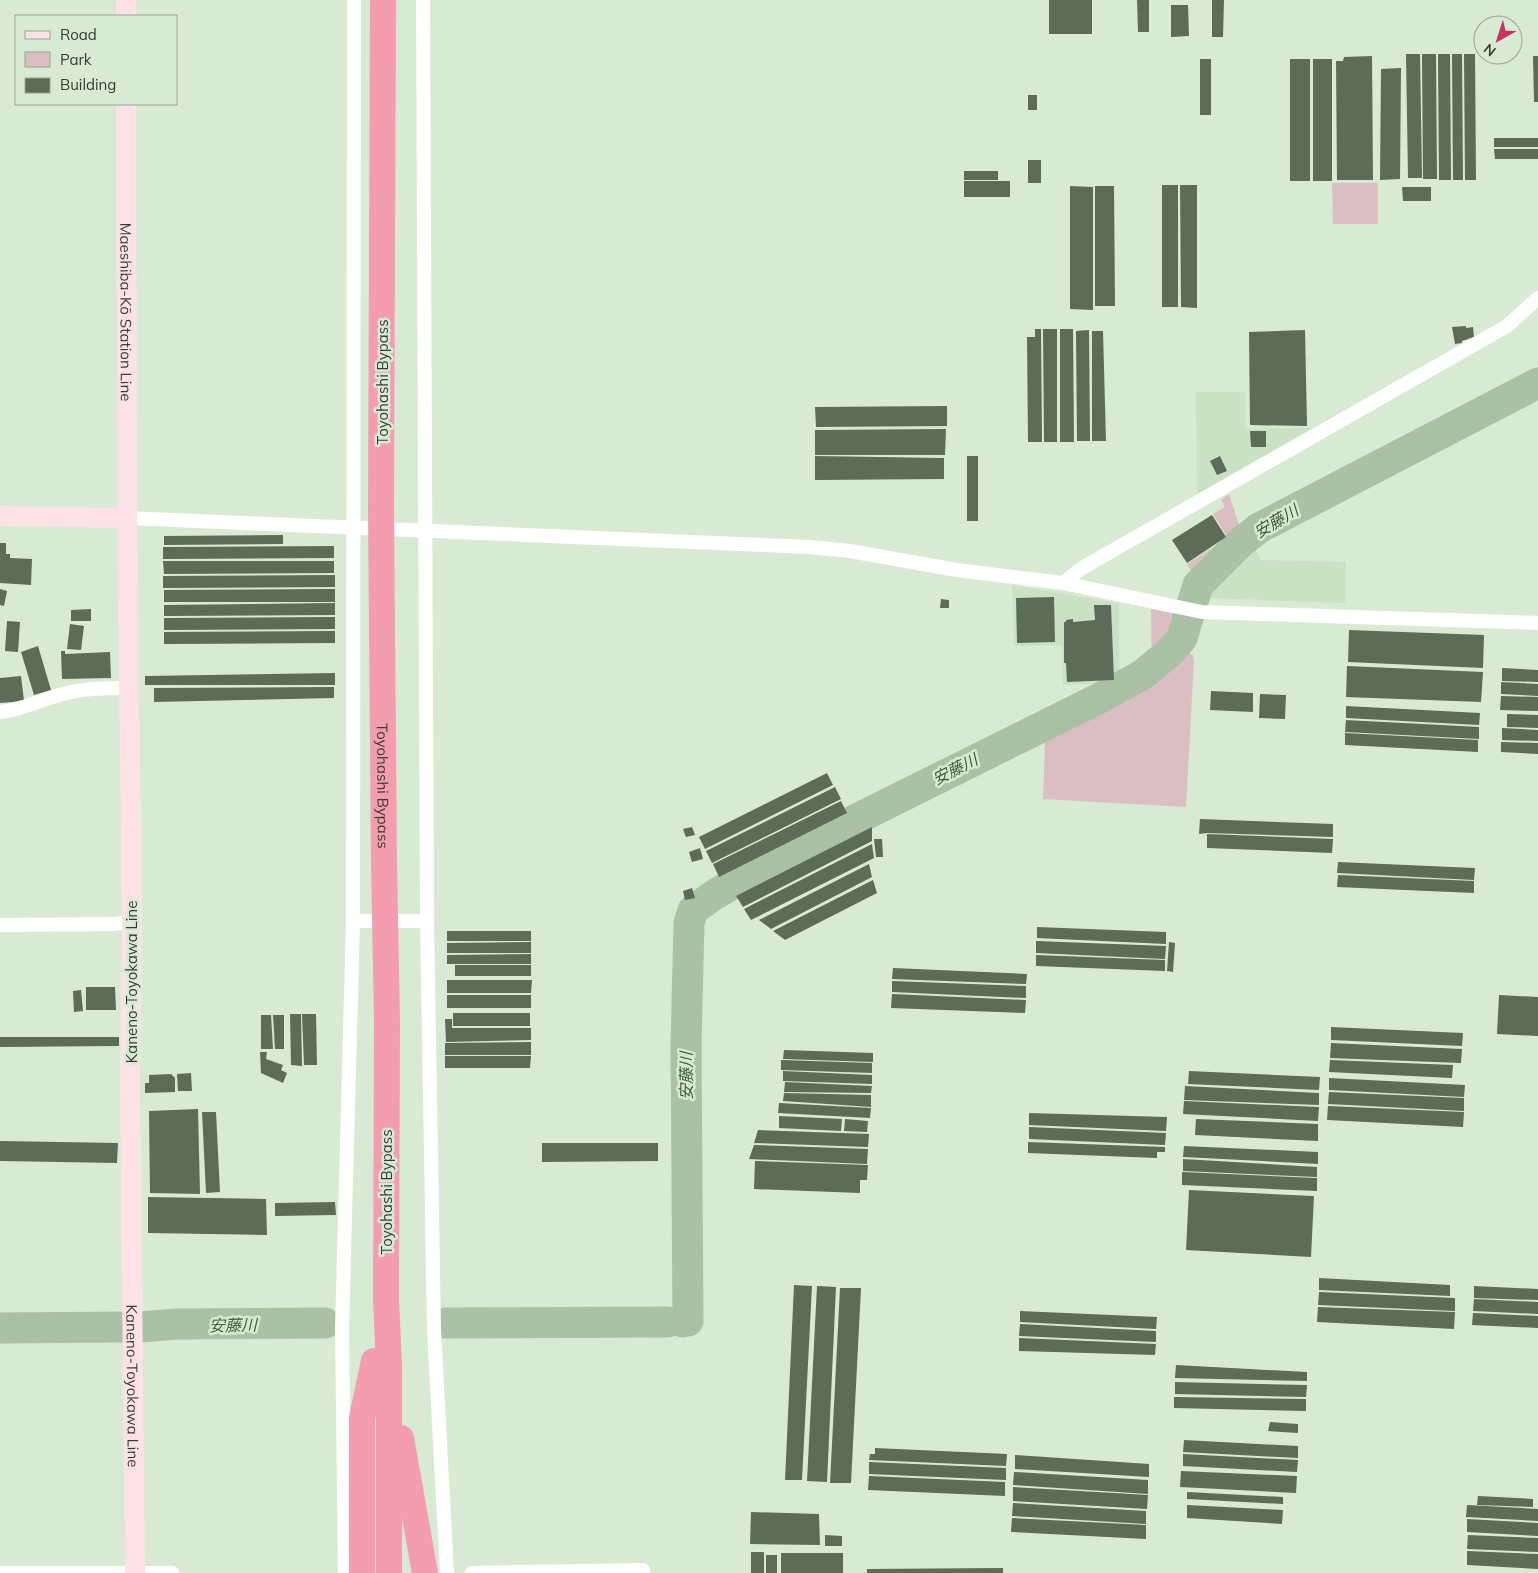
<svg xmlns="http://www.w3.org/2000/svg" width="1538" height="1573" font-family="Mulish,'Noto Sans JP',sans-serif">
<style>
.built{fill:#cbe1c4}
.green{fill:#dabec3}
.lines{fill:none;stroke-linecap:round;stroke-linejoin:round}
.river{stroke:#abc1a6;stroke-width:31}
.building{fill:#5c6c58}
.street{stroke:#fff;stroke-width:14}
.secondary{stroke:#fce2e7;stroke-width:20}
.highway{stroke:#f49db0;stroke-width:26}
.labels{text-anchor:middle;dominant-baseline:central;stroke-width:5;stroke-linejoin:round;paint-order:stroke}
.street-label{font-size:15px;fill:#353c33;stroke:#d8ead3}
.water-label{font-size:16px;font-style:italic;fill:#3d5d35;stroke:#d8ead3}
</style>
<rect width="100%" height="100%" fill="#d8ead3"/>
<g class="built">
<path d="M1196 392H1245V429L1312 428 1197 494Z"/>
<path d="M1255 549 1261 560 1346 562 1345 603 1208 598 1211 593Z"/>
<path d="M1012 585 1119 603V683L1063 685 1062 645 1014 646Z"/>
</g>
<g class="green">
<path d="M1332 183H1378V224H1333Z"/>
<path d="M1229 494 1241 531 1197 581 1187 564 1228 538 1213 514 1225 507 1221 500Z"/>
<path d="M1151 609 1186 616 1180 632 1152 660Z"/>
<path d="M1188 651 1193 656 1194 660 1186 807 1043 799 1045 741 1127 698 1161 675Z"/>
</g>
<g class="lines">
<g class="river">
<path d="M682 1322 688 1321 686 1045 689 923 693 910 714 895 766 864 1100 698 1142 675 1169 653 1182 638 1198 585 1240 543 1259 528 1538 383"/>
<path d="M446 1323 667 1322"/>
<path d="M141 1327 176 1324 325 1323"/>
<path d="M0 1328 123 1327"/>
</g>
</g>
<g class="building">
<rect x="1049" y="0" width="43" height="34"/>
<path d="M1137 0H1149V32H1138Z"/>
<path d="M1212 0H1224L1223 37H1212Z"/>
<path d="M1171 5H1188L1189 36 1171 37Z"/>
<path d="M1406 54H1420L1422 178H1408Z"/>
<path d="M1422 54H1436L1437 179H1423Z"/>
<path d="M1438 54H1450L1451 180H1439Z"/>
<path d="M1452 54H1462L1463 180H1453Z"/>
<path d="M1464 54H1475L1476 180H1465Z"/>
<path d="M1372 56 1373 180H1337L1336 61H1343L1344 57Z"/>
<path d="M1533 56H1538V102H1534Z"/>
<rect x="1200" y="59" width="11" height="56"/>
<rect x="1290" y="59" width="20" height="122"/>
<rect x="1313" y="59" width="19" height="122"/>
<path d="M1401 68 1400 179 1380 180 1381 69Z"/>
<rect x="1028" y="95" width="9" height="15"/>
<rect x="1494" y="138" width="44" height="9"/>
<path d="M1494 149H1538V159H1495Z"/>
<rect x="1028" y="160" width="13" height="23"/>
<rect x="964" y="171" width="34" height="9"/>
<rect x="964" y="181" width="46" height="16"/>
<rect x="1162" y="185" width="16" height="122"/>
<path d="M1180 185H1197V308L1181 307Z"/>
<path d="M1070 186 1093 187V310L1070 309Z"/>
<path d="M1095 186H1114L1115 306H1095Z"/>
<path d="M1402 187H1431V201H1403Z"/>
<path d="M1466 326V328L1473 327 1474 337 1462 341V343L1455 344 1452 327Z"/>
<path d="M1035 329H1041L1042 442H1028L1027 337H1035Z"/>
<path d="M1043 329H1057V442H1044Z"/>
<path d="M1060 329H1073L1074 442H1060Z"/>
<path d="M1089 330 1090 441H1077L1076 331Z"/>
<path d="M1305 330 1307 426 1250 425 1249 332Z"/>
<path d="M1092 331H1103L1106 441H1092Z"/>
<path d="M947 406V426L816 427 815 407Z"/>
<path d="M946 429 945 455H815V430Z"/>
<path d="M1250 431H1266V447H1251Z"/>
<path d="M815 456 944 458V479L815 480Z"/>
<rect x="967" y="456" width="11" height="65"/>
<path d="M1220 456 1227 471 1217 475 1210 461Z"/>
<path d="M1212 515 1226 537 1187 563 1172 540Z"/>
<path d="M283 535V544L164 545V536Z"/>
<path d="M0 543H6V554H10V558L32 559 31 585 0 583Z"/>
<path d="M334 546V558L163 559V547Z"/>
<path d="M163 561H334V573L164 574Z"/>
<path d="M335 575V587L163 588V576Z"/>
<path d="M0 589 7 591 4 606 0 605Z"/>
<path d="M335 589V602H164V590Z"/>
<path d="M1054 597 1055 642 1017 643 1016 598Z"/>
<path d="M941 599 949 600V608H940Z"/>
<path d="M335 603V615L164 616V605Z"/>
<path d="M1094 605H1111L1114 680 1067 682 1066 663H1064V622H1066V620L1073 619V622L1095 620Z"/>
<path d="M91 609V621H71V610Z"/>
<path d="M335 617V629L164 630V618Z"/>
<path d="M7 621 20 622 18 652 5 651Z"/>
<path d="M70 624 84 626 81 650 67 649Z"/>
<path d="M1349 630 1484 635 1483 668 1348 662Z"/>
<path d="M335 631V643L164 644V632Z"/>
<path d="M38 646 51 690 34 695 21 652Z"/>
<path d="M61 651H65V654L110 652 111 678 62 679Z"/>
<path d="M1347 666 1483 672 1481 702 1346 697Z"/>
<path d="M1502 668 1538 670V682L1502 681Z"/>
<path d="M335 673V685H145V676Z"/>
<path d="M21 676 24 701 0 703V678Z"/>
<path d="M1501 682 1538 684V696L1501 694Z"/>
<path d="M334 687V698L154 702V688Z"/>
<path d="M1211 691 1253 693V712L1210 710Z"/>
<path d="M1260 694 1286 695 1285 719 1259 718Z"/>
<path d="M1501 696 1538 697V711L1500 710Z"/>
<path d="M1346 706 1480 713 1479 725 1346 718Z"/>
<path d="M1507 714 1538 715V728L1507 727Z"/>
<path d="M1346 720 1479 727V739L1345 732Z"/>
<path d="M1502 728 1538 730V741L1502 740Z"/>
<path d="M1345 733 1478 740V752L1345 745Z"/>
<path d="M1501 742 1538 743V754L1501 752Z"/>
<path d="M827 773 833 785 705 849 699 837Z"/>
<path d="M835 787 841 799 712 863 706 851Z"/>
<path d="M841 801 847 813 719 877 713 864Z"/>
<path d="M1200 819 1333 824V837L1207 833 1199 834Z"/>
<path d="M692 827 695 835 686 837 683 829Z"/>
<path d="M872 827V841L743 907 736 896Z"/>
<path d="M1207 834 1333 839 1332 853 1207 848Z"/>
<path d="M874 839H882L883 857H876Z"/>
<path d="M872 844 874 858 751 920 744 909Z"/>
<path d="M700 848 703 859 692 862 689 852Z"/>
<path d="M1338 862 1475 868 1474 880 1337 873Z"/>
<path d="M869 864 872 877 771 929 759 920Z"/>
<path d="M1338 875 1474 881V893L1337 887Z"/>
<path d="M873 880 877 893 785 940 773 931Z"/>
<path d="M692 888 695 898 685 900 683 891Z"/>
<path d="M1037 927 1166 932V944L1037 938Z"/>
<rect x="447" y="931" width="84" height="10"/>
<path d="M1036 941 1166 946 1165 959 1036 953Z"/>
<path d="M531 942V953H447V943Z"/>
<path d="M1169 942 1175 943 1173 972 1167 971Z"/>
<path d="M531 954V964H447V955Z"/>
<path d="M1036 955 1165 960V971L1036 966Z"/>
<rect x="455" y="965" width="76" height="11"/>
<path d="M893 968 1027 974 1026 984 892 979Z"/>
<path d="M447 980H532L531 993H447Z"/>
<path d="M892 981 1026 986V998L892 992Z"/>
<path d="M86 987H115L116 1010H86Z"/>
<path d="M81 990 83 1011 74 1012 73 991Z"/>
<path d="M892 994 1026 1000 1025 1013 891 1008Z"/>
<rect x="447" y="995" width="84" height="13"/>
<path d="M1499 995 1538 997V1036L1497 1034Z"/>
<rect x="453" y="1013" width="77" height="13"/>
<path d="M290 1014H301L302 1066 291 1065Z"/>
<path d="M302 1014H316L317 1065H304Z"/>
<path d="M261 1015H271L273 1049H261Z"/>
<path d="M273 1015H284V1049H275Z"/>
<path d="M445 1019H452V1028H531V1040L446 1042Z"/>
<path d="M1331 1027 1463 1033 1462 1046 1331 1040Z"/>
<path d="M0 1037H119V1046L0 1047Z"/>
<path d="M531 1042V1055H445V1043Z"/>
<path d="M1331 1043 1462 1049 1461 1063 1330 1058Z"/>
<path d="M784 1050 873 1053V1062L783 1059Z"/>
<path d="M260 1052H267L266 1059 283 1065 281 1070 287 1073 283 1083 261 1073Z"/>
<path d="M445 1056H531L530 1068H445Z"/>
<path d="M781 1060 872 1063V1073L781 1070Z"/>
<path d="M1330 1060 1453 1065 1452 1078 1329 1072Z"/>
<path d="M783 1071 872 1075V1084L783 1081Z"/>
<path d="M1189 1071 1320 1077 1319 1090 1188 1084Z"/>
<path d="M191 1073 192 1091H178L177 1074Z"/>
<path d="M171 1074 175 1078V1092L145 1093V1083H149V1075Z"/>
<path d="M1329 1078 1465 1085 1464 1097 1329 1090Z"/>
<path d="M785 1082 872 1086 871 1093 784 1092Z"/>
<path d="M1185 1086 1319 1093V1105L1184 1100Z"/>
<path d="M1329 1092 1464 1098V1111L1328 1104Z"/>
<path d="M784 1093 871 1095V1107L783 1101Z"/>
<path d="M1184 1101 1319 1107 1318 1121 1183 1114Z"/>
<path d="M779 1103 871 1108 870 1118 778 1113Z"/>
<path d="M1328 1106 1464 1112 1463 1127 1327 1120Z"/>
<path d="M198 1109 200 1194 150 1193 149 1111Z"/>
<path d="M202 1112H216L220 1192 206 1193Z"/>
<path d="M1029 1113 1167 1117 1166 1131 1029 1125Z"/>
<path d="M779 1116 842 1119 841 1131 779 1128Z"/>
<path d="M845 1119 868 1121 867 1132 844 1131Z"/>
<path d="M1196 1119 1318 1124V1141L1195 1135Z"/>
<path d="M1029 1127 1166 1133 1165 1145 1029 1139Z"/>
<path d="M758 1130 869 1134 868 1147 754 1143Z"/>
<path d="M0 1141 118 1143 117 1163 0 1161Z"/>
<path d="M1028 1142 1165 1147V1152H1157V1158L1028 1153Z"/>
<path d="M542 1143H658V1161L542 1162Z"/>
<path d="M754 1145 868 1149 867 1164 749 1159Z"/>
<path d="M1184 1146 1318 1152V1164L1183 1157Z"/>
<path d="M1183 1159 1317 1167V1177L1183 1171Z"/>
<path d="M755 1161 868 1165 867 1180H860V1193L754 1189Z"/>
<path d="M1182 1172 1317 1178V1191L1182 1185Z"/>
<path d="M1189 1190 1314 1196 1311 1257 1186 1250Z"/>
<path d="M148 1197 266 1199 267 1235 148 1233Z"/>
<path d="M335 1202 336 1215 275 1216V1203Z"/>
<path d="M1319 1278 1450 1285V1296L1319 1290Z"/>
<path d="M794 1285 812 1286 802 1480H785Z"/>
<path d="M817 1286 836 1287 827 1482 807 1481Z"/>
<path d="M1474 1286 1538 1289V1300L1474 1298Z"/>
<path d="M840 1288H861L851 1483H830Z"/>
<path d="M1319 1292 1455 1298V1311L1318 1305Z"/>
<path d="M1474 1299 1538 1302V1314L1473 1311Z"/>
<path d="M1318 1307 1455 1312 1454 1329 1317 1322Z"/>
<path d="M1020 1311 1157 1317 1156 1329 1020 1322Z"/>
<path d="M1473 1313 1538 1316V1328L1472 1325Z"/>
<path d="M1020 1324 1156 1331V1342L1019 1336Z"/>
<path d="M1019 1338 1156 1344 1155 1355 1019 1351Z"/>
<path d="M1176 1365 1307 1372V1381L1175 1378Z"/>
<path d="M1175 1382 1307 1385 1306 1397 1175 1394Z"/>
<path d="M1174 1397 1306 1399V1411L1174 1408Z"/>
<path d="M1270 1422 1298 1424V1433L1268 1431Z"/>
<path d="M1184 1440 1298 1446V1458L1183 1452Z"/>
<path d="M875 1448 1007 1454 1006 1466 869 1460 870 1454H875Z"/>
<path d="M1183 1454 1298 1460 1297 1472 1183 1466Z"/>
<path d="M1015 1455 1149 1464V1477L1015 1469Z"/>
<path d="M869 1462 1006 1468V1480L869 1474Z"/>
<path d="M1181 1471 1297 1476 1296 1493 1180 1487Z"/>
<path d="M1014 1472 1148 1480V1494L1013 1485Z"/>
<path d="M869 1476 1005 1482V1496L868 1490Z"/>
<path d="M1013 1487 1148 1495 1147 1509 1013 1501Z"/>
<path d="M1187 1492 1283 1497V1504L1187 1499Z"/>
<path d="M1478 1496 1533 1499V1507L1477 1505Z"/>
<path d="M1013 1503 1146 1511V1524L1012 1516Z"/>
<path d="M1187 1505 1283 1510 1282 1524 1187 1518Z"/>
<path d="M1467 1505 1538 1509V1521L1466 1517Z"/>
<path d="M751 1512 819 1514 820 1545 750 1544Z"/>
<path d="M1012 1518 1146 1525V1539L1011 1532Z"/>
<path d="M1467 1519 1538 1523V1536L1467 1532Z"/>
<path d="M825 1535 842 1536V1546H825Z"/>
<path d="M1468 1535 1538 1538V1552L1467 1549Z"/>
<path d="M1467 1551 1538 1554V1569L1467 1565Z"/>
<rect x="751" y="1552" width="13" height="21"/>
<rect x="781" y="1553" width="62" height="20"/>
<rect x="766" y="1555" width="11" height="18"/>
<path d="M1003 1568V1573H867V1569Z"/>
</g>
<g class="lines">
<g class="street">
<path d="M423 0 427 921 434 1330 447 1573"/>
<path d="M127 518 809 547 850 551 957 570 1063 583 1202 612 1538 623"/>
<path d="M1063 583 1082 568 1507 326 1538 298"/>
<path d="M0 712C23 710 42 699 63 694 85 688 108 688 129 688"/>
<path d="M353 921H427"/>
<path d="M0 925 112 924 132 922"/>
<path d="M0 1573H172"/>
<path d="M345 1573 342 1329 353 921 354 0"/>
<path d="M472 1573 643 1570V1573"/>
</g>
<g class="secondary">
<path d="M126 16V0"/>
<path id="s1" d="M126 104 127 508 132 922 130 1088 135 1573"/>
<path d="M0 516 127 518"/>
</g>
<g class="highway">
<path id="s2" d="M383 0 381 509 384 863 387 1021 386 1299 389 1366V1573"/>
<path d="M401 1438 425 1573"/>
<path d="M362 1573V1418L374 1361"/>
</g>
</g>
<g class="labels">
<g class="street-label">
<text stroke="none"><textPath href="#s1" startOffset="208">Maeshiba-Kō Station Line</textPath></text>
<text transform="translate(382 382) rotate(-90)">Toyohashi Bypass</text>
<text stroke="none"><textPath href="#s2" startOffset="786">Toyohashi Bypass</textPath></text>
<text transform="translate(131 982) rotate(-90)">Kaneno-Toyokawa Line</text>
<text transform="translate(386 1192) rotate(-90)">Toyohashi Bypass</text>
<text stroke="none"><textPath href="#s1" startOffset="1282">Kaneno-Toyokawa Line</textPath></text>
</g>
<g class="water-label">
<text transform="translate(1276 521) rotate(-31)">安藤川</text>
<text transform="translate(955 769) rotate(-27)">安藤川</text>
<text transform="translate(686 1076) rotate(-90)">安藤川</text>
<text transform="translate(233 1325) rotate(-1)">安藤川</text>
</g>
</g>
<rect x="15" y="15" width="162" height="90" fill="#d8ead3" stroke="#97a493"/>
<rect x="25" y="31" width="25" height="8" fill="#fce2e7" stroke="#97a493"/>
<text x="60" y="40" font-size="15" fill="#353c33">Road</text>
<rect x="25" y="52" width="25" height="15" fill="#dabec3" stroke="#97a493"/>
<text x="60" y="65" font-size="15" fill="#353c33">Park</text>
<rect x="25" y="78" width="25" height="15" fill="#5c6c58" stroke="#97a493"/>
<text x="60" y="90" font-size="15" fill="#353c33">Building</text>
<g transform="translate(1498 40) rotate(219)"><circle r="24" fill="#d8ead3" stroke="#97a493"/>
<path d="M0-4L9 19L0 12L-9 19Z" fill="#c33664"/>
<text y="-8" font-size="14" font-weight="bold" text-anchor="middle" fill="#353c33">N</text>
</g>
</svg>
